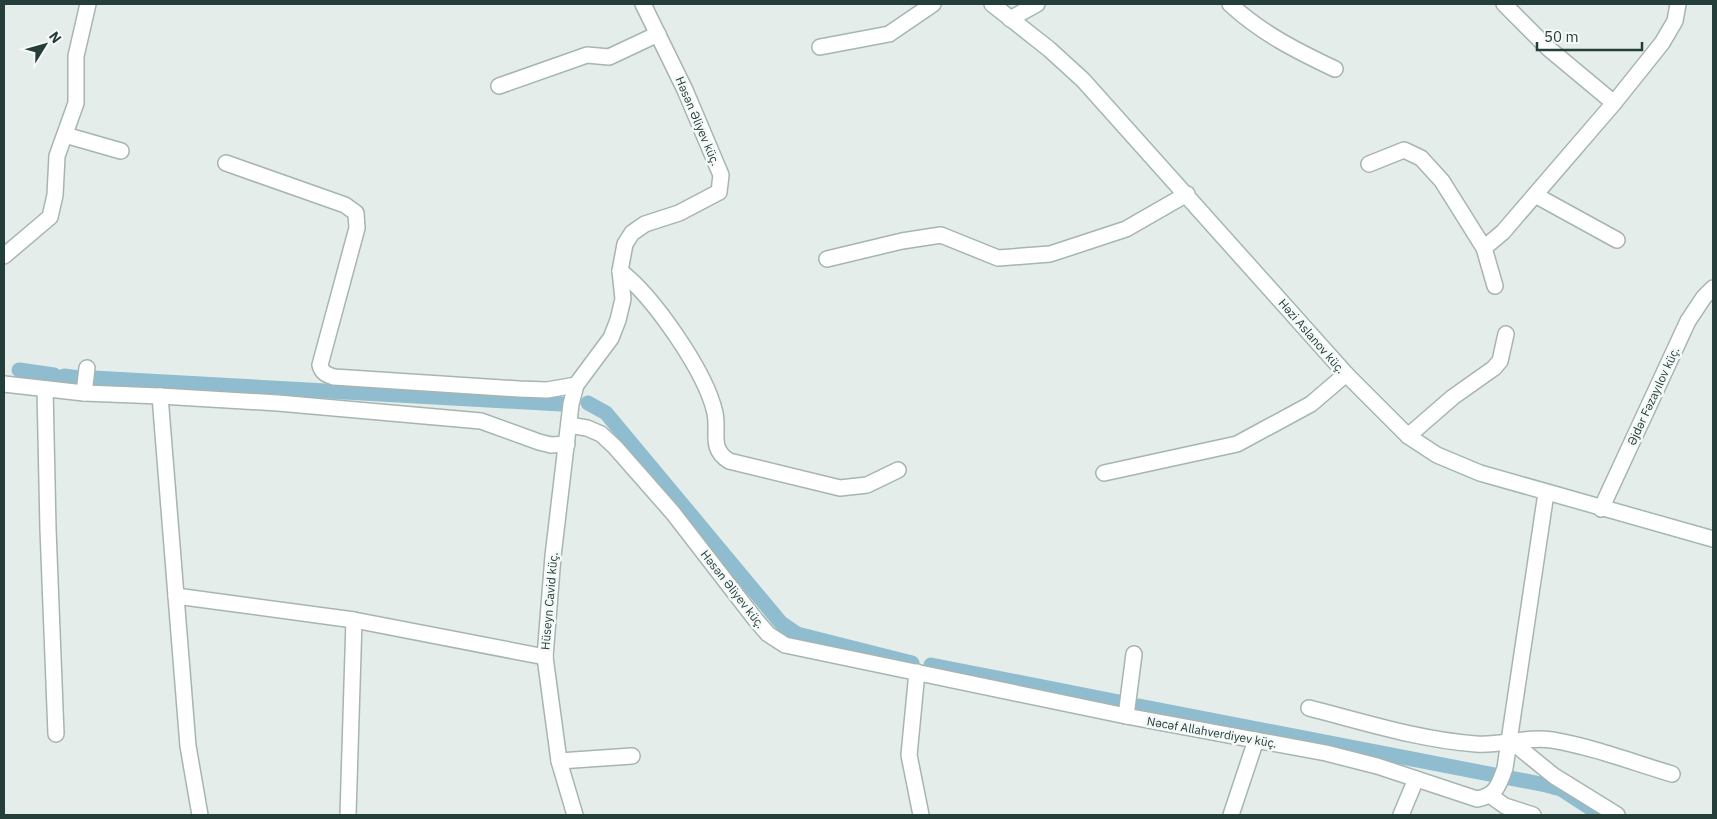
<svg xmlns="http://www.w3.org/2000/svg" width="1717" height="819" font-family="'IBM Plex Sans',sans-serif">
<style>
.lines{fill:none;stroke-linecap:round;stroke-linejoin:round}
.canal{stroke:#8fbdcf;stroke-width:15}
.street-casing{stroke:#a7b5b2;stroke-width:18}
.secondary-casing{stroke:#a3b8b3;stroke-width:18}
.street{stroke:#fff;stroke-width:15}
.secondary{stroke:#fff;stroke-width:15}
.labels{text-anchor:middle;dominant-baseline:central;stroke-width:5;stroke-linejoin:round;paint-order:stroke}
.street-label{font-size:12px;fill:#243e3a;stroke:#f5f9f8}
</style>
<rect width="100%" height="100%" fill="#e4edea"/>
<g class="lines">
<g class="canal">
<path d="M19 370 54 375"/>
<path d="M64 376 80 378"/>
<path d="M93 378 561 404"/>
<path d="M588 403 606 413 781 623 797 634 912 663"/>
<path d="M931 665 1119 702"/>
<path d="M1139 706 1546 785 1561 789 1601 815"/>
</g>
<g class="street-casing">
<g id="street">
<path d="M1230 4C1261 33 1297 51 1335 69"/>
<path d="M1504 4 1548 48 1614 103"/>
<path d="M1010 19 1037 4"/>
<path d="M820 47 889 34 933 4"/>
<path d="M499 86 587 55 609 57 658 34"/>
<path d="M65 135 121 151"/>
<path d="M226 163 345 205 356 213 357 228 320 365C322 373 327 375 334 377L519 389 547 390 576 385"/>
<path d="M1369 164 1404 150 1421 158 1442 181 1484 248 1495 286"/>
<path d="M1535 195 1617 240"/>
<path d="M1484 248 1503 232 1614 103 1662 43 1675 21 1678 4"/>
<path d="M4 256 50 217 55 195 57 156 76 103V56L88 4"/>
<path d="M827 259 902 241 941 235 998 258 1050 254 1126 229 1187 194"/>
<path d="M620 271C653 296 706 372 715 413 719 433 709 448 729 461L840 488 867 485 898 470"/>
<path d="M4 384 84 393 160 396 188 746 200 815"/>
<path d="M45 389 48 529 56 734"/>
<path d="M84 393 87 368"/>
<path d="M160 396 278 403 481 421 539 442 551 445 567 444"/>
<path d="M569 425 587 428 601 434 615 447 673 513 755 619 768 634 785 645 1126 716 1326 753 1377 766 1477 799C1496 796 1499 785 1505 768L1546 493"/>
<path d="M1408 436 1453 397 1494 368 1500 361 1506 334"/>
<path d="M1104 473 1237 444 1311 404 1346 374"/>
<path d="M1601 509 1688 321 1704 297 1713 288"/>
<path d="M176 596 354 620 545 657"/>
<path d="M917 672 909 755 921 815"/>
<path d="M1309 708C1364 722 1420 740 1476 744 1501 746 1527 736 1552 740 1593 747 1632 762 1672 774"/>
<path d="M1126 716 1134 654"/>
<path d="M1511 741 1554 776 1617 815"/>
<path d="M559 761 632 756"/>
<path d="M1491 796 1505 806 1533 815"/>
<path d="M348 815 354 620"/>
<path d="M575 815 559 761 545 657 553 556 571 404 576 385 611 338 618 320 623 299 620 271 625 244 632 233 645 224 679 213 719 192 721 175 685 90 643 4"/>
<path d="M1231 815 1256 740"/>
<path d="M1401 815 1416 779"/>
</g>
</g>
<g class="secondary-casing">
<path id="secondary" d="M992 4 1049 49 1083 80 1346 374 1408 436 1437 455 1480 473 1713 539"/>
</g>
<use href="#street" class="street"/>
<use href="#secondary" class="secondary"/>
</g>
<g class="labels">
<g class="street-label">
<text transform="translate(698 121) rotate(67)">Həsən Əliyev küç.</text>
<text transform="translate(1312 336) rotate(49)">Həzi Aslanov küç.</text>
<text transform="translate(1653 396) rotate(-65)">Əjdər Fəzayılov küç.</text>
<text transform="translate(733 589) rotate(52)">Həsən Əliyev küç.</text>
<text transform="translate(549 601) rotate(-85)">Hüseyn Cavid küç.</text>
<text transform="translate(1212 732) rotate(10)">Nəcəf Allahverdiyev küç.</text>
</g>
</g>
<rect width="1717" height="819" fill="none" stroke="#243e3a" stroke-width="10"/>
<g transform="translate(45 45) rotate(53)" stroke="#f5f9f8" stroke-width="4" paint-order="stroke">
<path d="M0-4L9 19L0 12L-9 19Z" fill="#243e3a"/>
<text y="-8" font-size="14" font-weight="bold" text-anchor="middle" fill="#243e3a">N</text>
</g>
<path d="M1537 42v8h105v-8" fill="none" stroke="#243e3a" stroke-width="2.5"/>
<text x="1544" y="42" font-size="15" fill="#243e3a" stroke="#f5f9f8" stroke-width="4" paint-order="stroke">50 m</text>
</svg>
